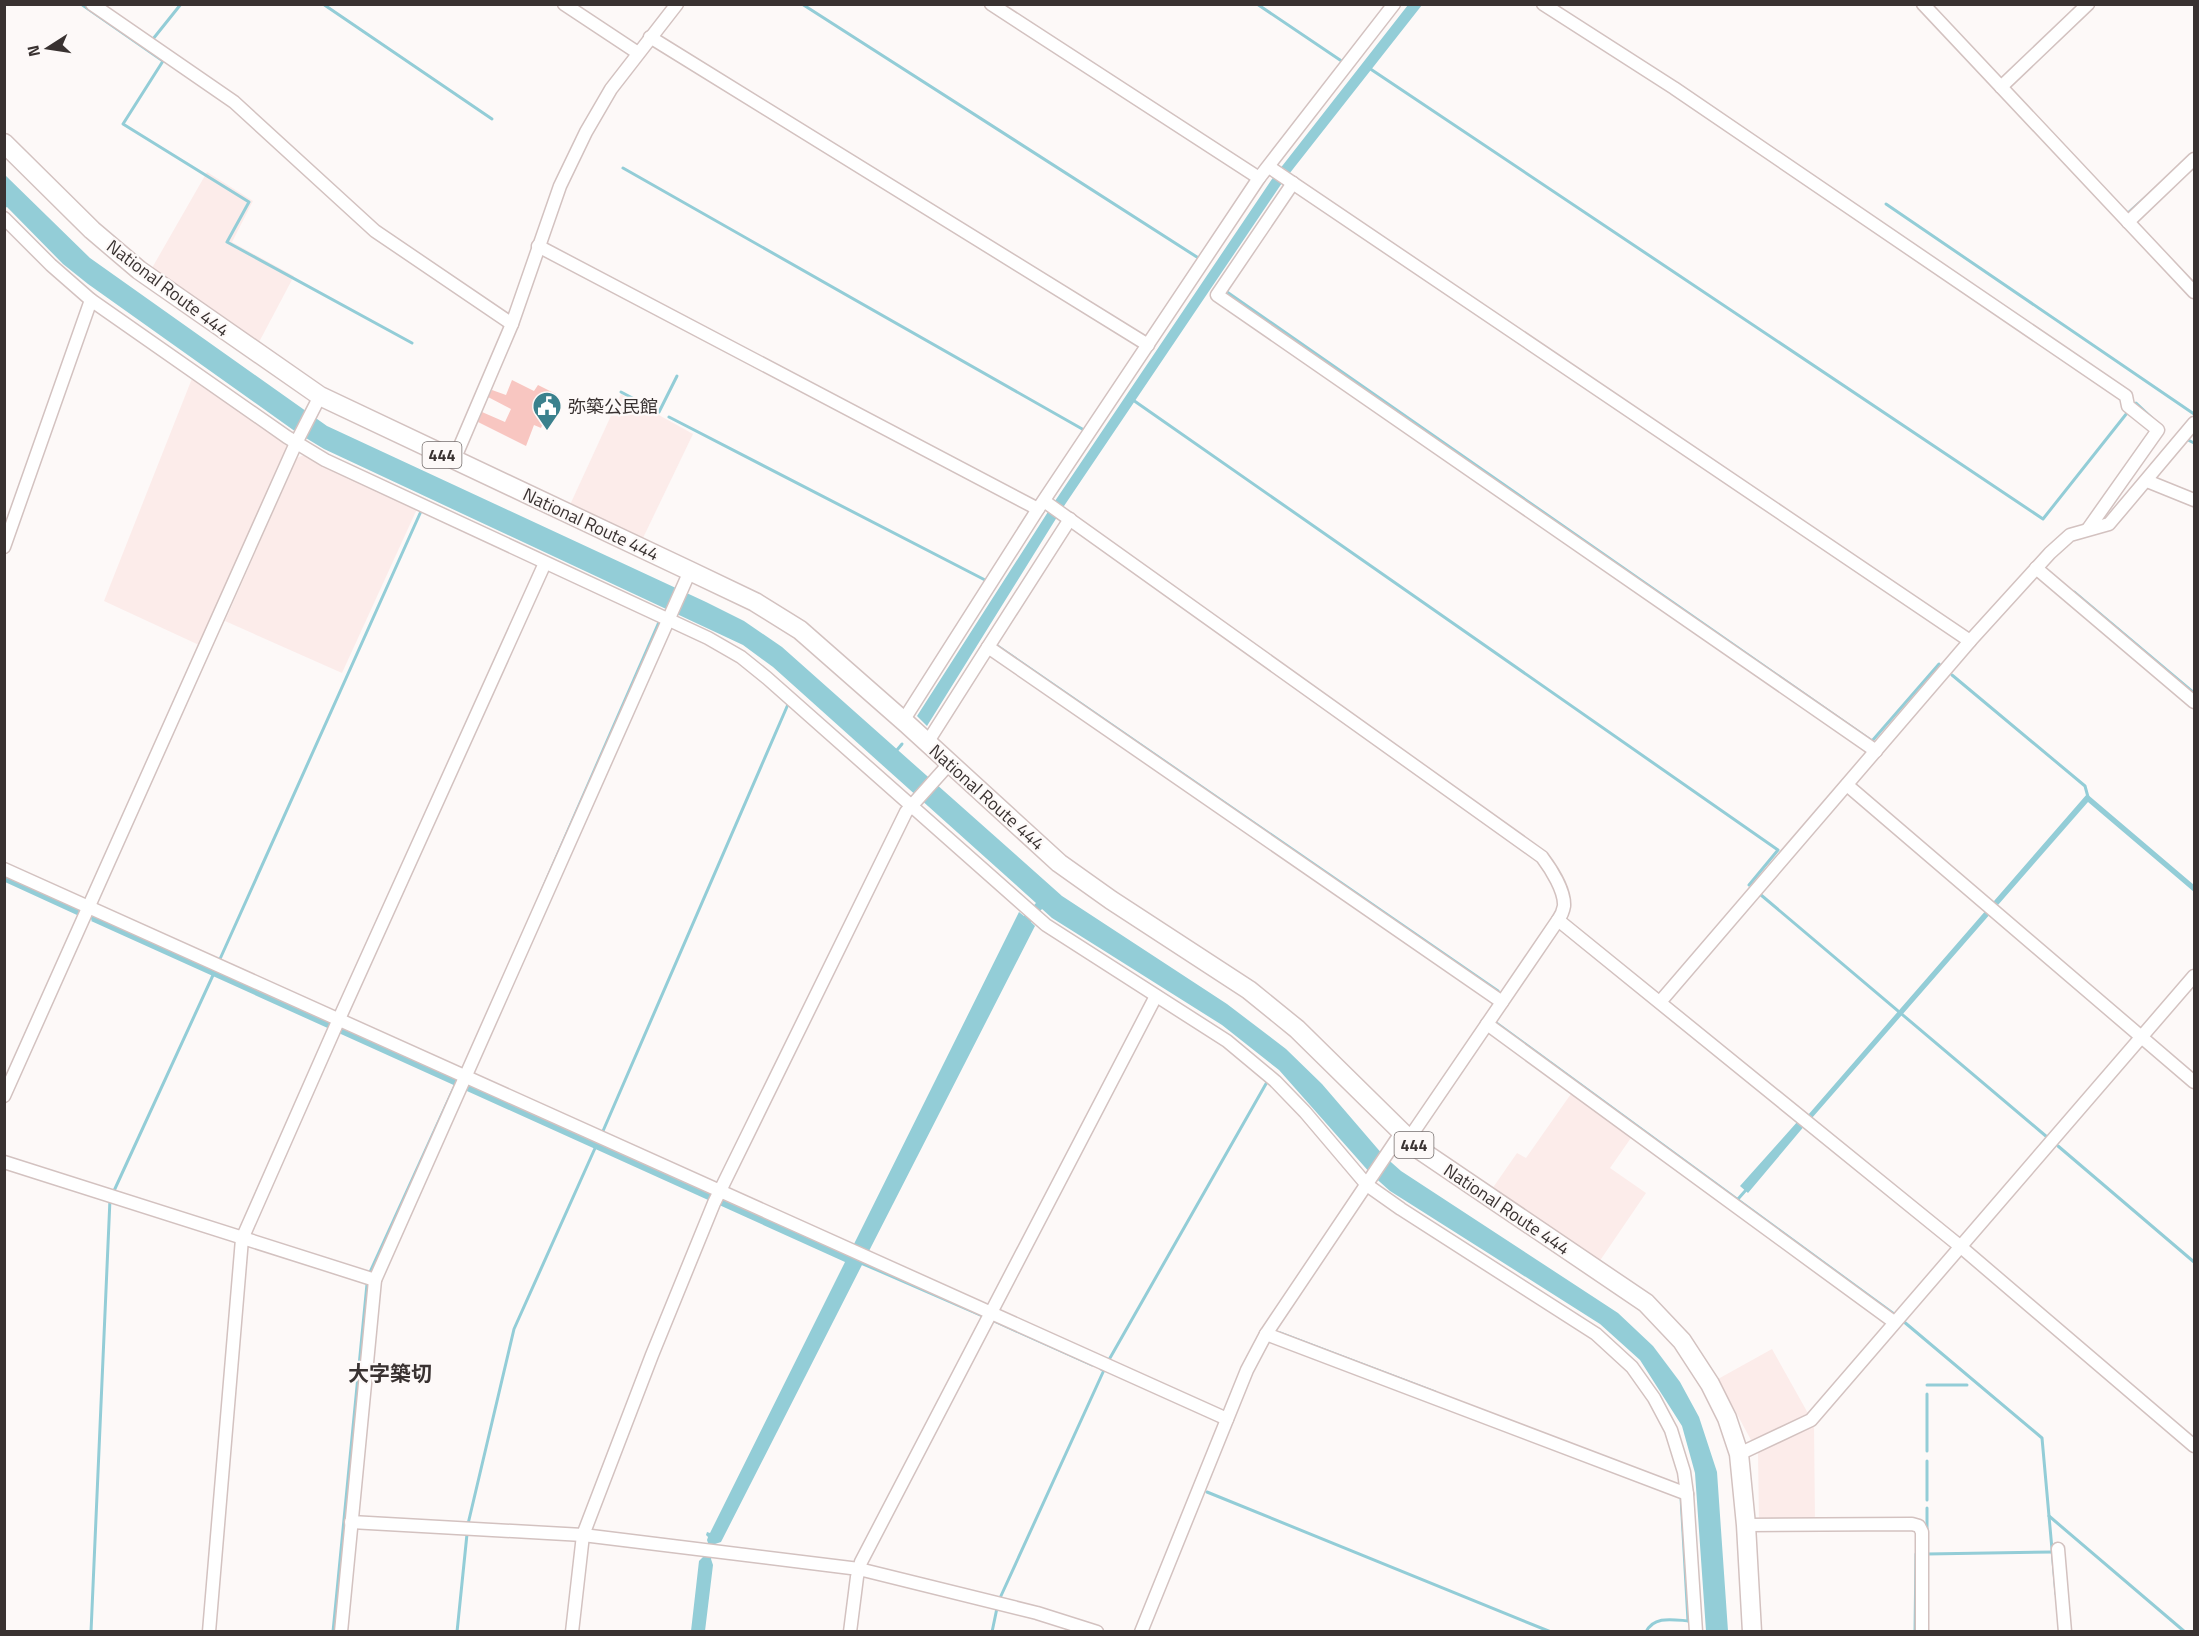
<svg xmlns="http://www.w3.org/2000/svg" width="2199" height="1636" font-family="'Titillium Web','Noto Sans JP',sans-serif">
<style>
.built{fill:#fcecea}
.green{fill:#f8c6c1}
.water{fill:#93cdd7}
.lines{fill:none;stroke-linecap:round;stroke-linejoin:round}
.stream{stroke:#93cdd7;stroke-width:3}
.minor-casing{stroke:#d3c2c0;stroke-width:15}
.highway-casing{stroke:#d3c2c0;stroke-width:21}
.minor{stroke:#fff;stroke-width:12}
.highway{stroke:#fff;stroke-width:18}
.labels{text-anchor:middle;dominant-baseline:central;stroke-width:4.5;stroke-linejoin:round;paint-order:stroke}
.shield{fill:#fdf9f8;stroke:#746e6d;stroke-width:1.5}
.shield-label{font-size:16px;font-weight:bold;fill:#393231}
.street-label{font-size:18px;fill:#393231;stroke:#fdf9f8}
.poi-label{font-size:18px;fill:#393231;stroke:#fdf9f8;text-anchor:start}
.quarter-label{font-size:21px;font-weight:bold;fill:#393231;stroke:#fdf9f8}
</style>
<rect width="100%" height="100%" fill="#fdf9f8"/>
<g class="built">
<path d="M207 172 253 201 232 242 294 276 258 344 152 268Z"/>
<path d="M193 376 283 437 288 450 199 645 104 601Z"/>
<path d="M621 394 693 434 642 540 569 507Z"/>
<path d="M306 454 417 509 342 673 225 621 297 458Z"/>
<path d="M1573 1091 1633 1135 1610 1168 1646 1193 1599 1262 1492 1189 1517 1153 1526 1158Z"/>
<path d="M1772 1349 1814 1424 1815 1522H1759L1758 1453 1718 1379Z"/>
</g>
<path class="green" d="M512 380 534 391 538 385 556 394 541 428 534 425 526 446 478 422 482 412 505 422 511 409 488 397 492 390 506 395Z"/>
<g class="water">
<path d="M1408 5H1422L1282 183 1062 509 927 726 917 716 1053 504 1272 179Z"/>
<path d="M4 174 90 258 327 426 706 602 744 621 782 647 1062 896 1227 1004 1286 1049 1322 1084 1383 1155 1401 1171 1618 1313 1653 1346 1680 1382 1699 1417 1717 1472 1728 1631H1706L1695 1473 1682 1426 1640 1360 1600 1324 1390 1191 1371 1174 1279 1070 1222 1025 1052 918 1042 909 1031 922 1035 926 869 1251 865 1250 860 1261 863 1263 721 1542 715 1544 711 1559 713 1565 705 1631H691L699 1561 703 1557 708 1543 707 1540 708 1537 706 1535 707 1532 710 1533 845 1262 91 921 92 920 79 914 77 915 5 882V875L81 909 80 911 93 917 94 915 852 1257 857 1246 854 1244 1019 912 1024 916 1036 903 773 667 743 645 324 449 296 432 88 284 63 264 7 207 5 208Z"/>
<path d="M2087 794 2194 885V892L2088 802 1812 1118H1811L1748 1193 1740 1186 1798 1121 1809 1116 1808 1115Z"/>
</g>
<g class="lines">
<g class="stream">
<path d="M81 4 163 61 123 124 249 202 227 242 412 343"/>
<path d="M323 4 492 119"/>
<path d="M802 4 1200 259"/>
<path d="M1257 4 1343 62"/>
<path d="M153 39 181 4"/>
<path d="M1369 68 2043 519 2127 413"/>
<path d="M623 168 1084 430"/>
<path d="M1886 204 2194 414"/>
<path d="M2129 212 2159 185"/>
<path d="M1227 292 1872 741 1939 664"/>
<path d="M621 392 659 412 677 376"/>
<path d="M1133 400 1778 850 1749 885"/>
<path d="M2136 403 2152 418"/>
<path d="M669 417 987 581"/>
<path d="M2187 438 2186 439 2194 443"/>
<path d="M2074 592 2194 693"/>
<path d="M996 645 1498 991"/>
<path d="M1952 675 2085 786 2088 797"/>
<path d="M897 750 902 744"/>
<path d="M542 890 659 622"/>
<path d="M1761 895 2047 1137"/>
<path d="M220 959 422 509"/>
<path d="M1495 1022 1894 1314"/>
<path d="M603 1131 789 702"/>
<path d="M2058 1146 2194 1262"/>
<path d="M113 1193 214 973"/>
<path d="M1738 1199 1746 1190"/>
<path d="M861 1263 983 1316"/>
<path d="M370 1272 456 1083"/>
<path d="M994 1321 1092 1365"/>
<path d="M1903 1321 2042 1438 2056 1594"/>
<path d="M1280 1333 1435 1392"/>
<path d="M1110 1358 1267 1082"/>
<path d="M1927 1385H1967"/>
<path d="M1927 1394V1451"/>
<path d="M1207 1492 1551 1632"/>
<path d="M1681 1497 1688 1621"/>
<path d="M1927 1500V1461"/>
<path d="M1927 1508V1531"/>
<path d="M2049 1516 2185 1632"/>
<path d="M468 1524 514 1329 596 1146"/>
<path d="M1927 1552V1554L2052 1552"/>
<path d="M1000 1598 1104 1370 1101 1369"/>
<path d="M91 1632 110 1199"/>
<path d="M333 1632 367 1284"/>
<path d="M457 1632 467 1534"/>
<path d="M992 1632 997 1608"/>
<path d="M1646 1632C1654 1615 1674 1620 1690 1621"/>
<path d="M1915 1632 1916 1554"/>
</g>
<g class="minor-casing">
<g id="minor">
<path d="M92 4 234 102 375 231 512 324"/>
<path d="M564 4 638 53"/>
<path d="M991 4 1259 178"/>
<path d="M1543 4 1674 88 2126 396 2128 406 2158 430 2088 529"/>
<path d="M1923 4 2194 292"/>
<path d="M650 37 1148 345"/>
<path d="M2001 87 2088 4"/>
<path d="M1269 167 1970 641"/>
<path d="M1293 183 1217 295 1876 751"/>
<path d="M4 218 51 265 91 300 4 547"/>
<path d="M2128 222 2194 159"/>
<path d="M538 246 1038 509"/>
<path d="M91 300 287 437 325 460 708 638 741 657 767 678 1046 925 1227 1041 1275 1081 1305 1112 1367 1185 1401 1209 1596 1334 1632 1367 1654 1398 1671 1430 1684 1472 1687 1494 1696 1632"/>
<path d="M454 460 512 324 560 186 586 132 611 89 677 4"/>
<path d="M2147 481 2194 500"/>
<path d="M1044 501 1542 857C1551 869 1565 891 1564 906 1563 912 1561 916 1558 920L1408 1140"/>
<path d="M2036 568 2194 702"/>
<path d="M988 647 1070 519"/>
<path d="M903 721 1038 509 1259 178 1394 4"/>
<path d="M927 743 988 647 1502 1002"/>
<path d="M1847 785 2194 1082"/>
<path d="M4 869 1227 1419"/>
<path d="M1558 920 1961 1247 2194 1446"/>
<path d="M1660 1002 1970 641 2050 553 2070 535 2109 524 2194 423"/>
<path d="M1487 1024 1894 1322"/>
<path d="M4 1096 296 443 320 396"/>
<path d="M4 1162 375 1280"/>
<path d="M1266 1334 1687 1494"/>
<path d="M1739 1454 1811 1420 2194 976"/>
<path d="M351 1522 583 1535 859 1569 1037 1613 1097 1632"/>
<path d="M1746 1525 1912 1524 1919 1526 1922 1532V1632"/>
<path d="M2058 1549 2065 1632"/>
<path d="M209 1632 242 1239 339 1019 545 563"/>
<path d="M341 1632 375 1280 690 571"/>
<path d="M572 1632 583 1535 652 1355 714 1203 906 812 949 764"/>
<path d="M850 1632 857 1577 861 1562 1156 996"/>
<path d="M1141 1632 1247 1370 1266 1334 1401 1133"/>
</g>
</g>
<g class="highway-casing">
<path id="highway" d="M4 143 92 230 139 270 320 396 690 571 755 602 800 630 907 724 1059 863 1111 900 1249 990 1297 1029 1420 1150 1646 1303 1682 1341 1710 1384 1727 1418 1739 1454 1746 1525 1752 1632"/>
</g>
<use href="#minor" class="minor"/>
<use href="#highway" class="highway"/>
</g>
<defs>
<g id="civic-pin" transform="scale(1.5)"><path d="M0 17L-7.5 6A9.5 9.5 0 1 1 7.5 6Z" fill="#3b818d" stroke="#fdf9f8"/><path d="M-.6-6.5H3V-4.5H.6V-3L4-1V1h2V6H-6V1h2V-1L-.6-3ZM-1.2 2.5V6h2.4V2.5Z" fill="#fff"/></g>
</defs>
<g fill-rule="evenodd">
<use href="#civic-pin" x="547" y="406"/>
</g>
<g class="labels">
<g class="shield">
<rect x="422.5" y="442" width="39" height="26" rx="4.5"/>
<rect x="1394.5" y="1132" width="39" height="26" rx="4.5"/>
</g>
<g class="shield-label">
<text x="442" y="455">444</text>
<text x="1414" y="1145">444</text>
</g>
<g class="street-label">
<text transform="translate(168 288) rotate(37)">National Route 444</text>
<text transform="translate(591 524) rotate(25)">National Route 444</text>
<text transform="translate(987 797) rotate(42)">National Route 444</text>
<text transform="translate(1507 1209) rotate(34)">National Route 444</text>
</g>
<g class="poi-label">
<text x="568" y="406">弥築公民館</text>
</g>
<g class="quarter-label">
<text x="390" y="1373">大字築切</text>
</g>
</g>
<rect width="2199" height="1636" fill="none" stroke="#393231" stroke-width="12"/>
<g transform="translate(48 48) rotate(258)" stroke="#fdf9f8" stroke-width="4.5" paint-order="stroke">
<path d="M0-4.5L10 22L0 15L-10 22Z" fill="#393231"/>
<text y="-9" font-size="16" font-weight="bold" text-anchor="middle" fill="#393231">N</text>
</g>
</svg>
